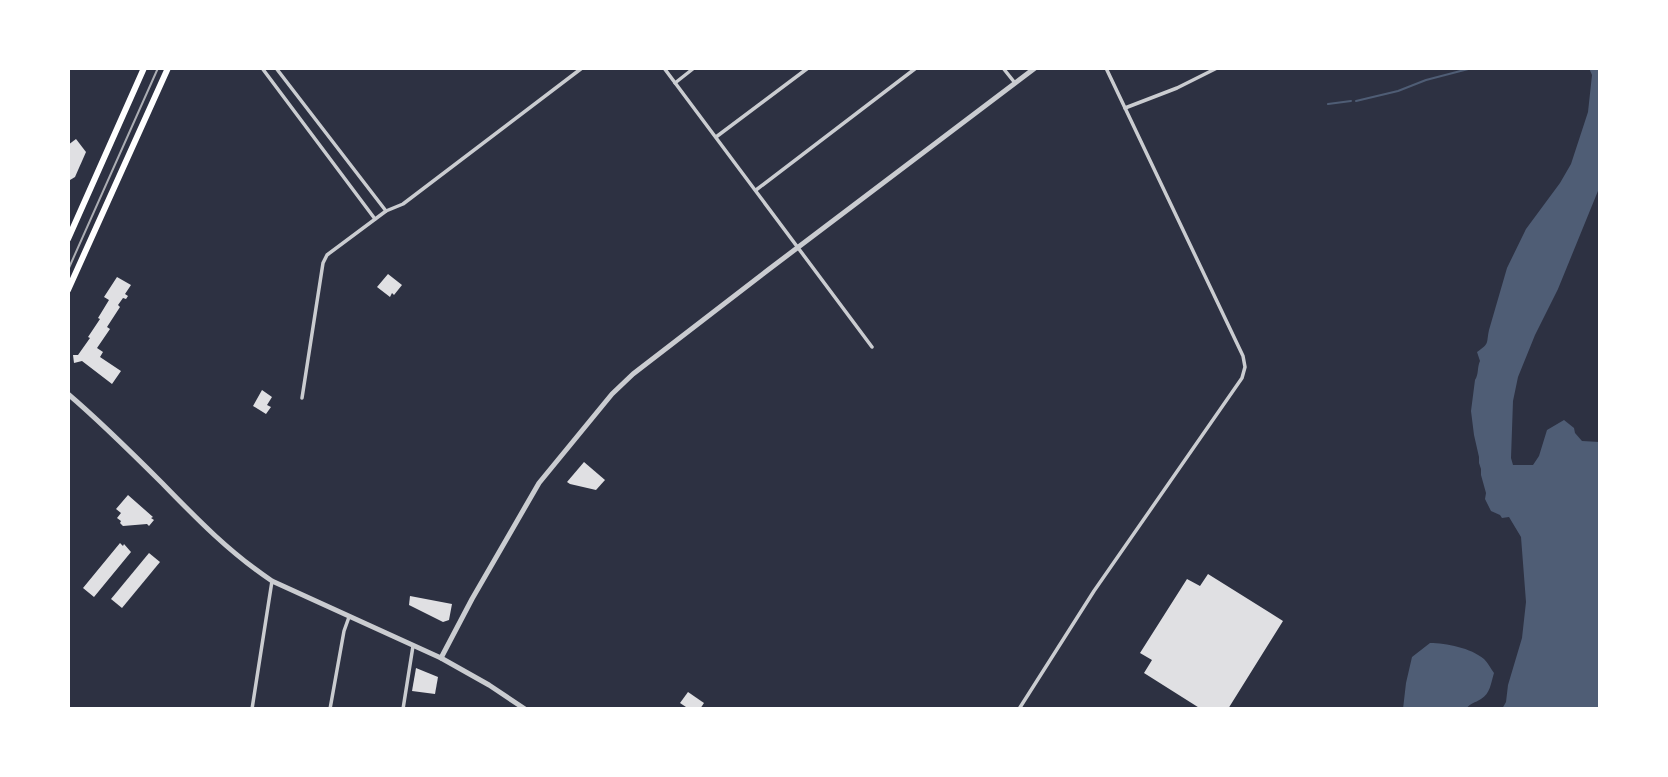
<svg xmlns="http://www.w3.org/2000/svg" width="1668" height="777" font-family="'Source Sans 3',sans-serif">
<style>
.water{fill:#4f5d75}
.lines{fill:none;stroke-linecap:round;stroke-linejoin:round}
.stream{stroke:#4f5d75;stroke-width:2}
.building{fill:#e0e0e3}
.minor{stroke:#caccd0;stroke-width:3.5}
.tertiary{stroke:#caccd0;stroke-width:5}
.primary{stroke:#fff;stroke-width:6}
.tram{stroke:#abadb3;stroke-width:2}
</style>
<rect width="100%" height="100%" fill="#2d3142"/>
<g class="water">
<path d="M1589 68H1600V186L1558 289 1535 335 1518 377 1513 401 1511 458 1513 465H1533L1539 456 1547 430 1564 420 1574 428 1575 433 1582 441 1600 442V709H1502L1506 702 1508 685 1522 638 1526 602 1521 537 1509 517 1502 518 1500 515 1491 511 1485 499 1486 493 1481 475V469L1479 463V457L1474 435 1471 411 1475 380C1479 374 1477 367 1480 361L1477 352C1490 343 1486 344 1489 330L1507 268 1526 229 1560 183 1571 164 1588 112 1592 75Z"/>
<path d="M1430 643C1446 643 1471 648 1484 659 1488 663 1491 669 1494 673 1491 683 1490 694 1481 699 1475 703 1470 703 1466 709H1403L1406 683 1412 657Z"/>
</g>
<g class="lines">
<g class="stream">
<path d="M1356 101 1398 91 1426 80 1472 68"/>
<path d="M1328 104 1351 101"/>
</g>
</g>
<g class="building">
<path d="M76 139 86 152 75 177 70 180 68 177V145Z"/>
<path d="M388 274 402 285 394 295 392 293 390 297 377 287Z"/>
<path d="M117 277 131 285 125 294 128 296 126 299 123 298 118 305 120 307 107 327 110 329 97 348 103 352 100 357 121 371 112 384 82 361 74 363 73 355H78L90 338 88 337 100 319 98 318 109 300 104 297Z"/>
<path d="M262 390 272 397 267 405 271 407 266 414 253 406Z"/>
<path d="M584 462 605 480 596 490 570 484 567 482Z"/>
<path d="M128 495 153 517 151 518 154 520 149 526 147 524 123 526 120 523 121 521 117 518 121 513 116 509Z"/>
<path d="M120 543 123 546 124 544 131 552 94 597 83 588Z"/>
<path d="M149 553 160 562 122 608 111 599Z"/>
<path d="M1208 574 1283 621 1228 709H1201L1144 673 1152 660 1140 653 1187 579 1200 586Z"/>
<path d="M410 596 452 604 449 620 443 622 409 605Z"/>
<path d="M416 668 438 677 435 694 412 691Z"/>
<path d="M688 692 704 703 700 709H689L680 703Z"/>
</g>
<g class="lines">
<g class="minor">
<path d="M262 68 375 219"/>
<path d="M276 68 386 211"/>
<path d="M664 68 872 347"/>
<path d="M1003 68 1015 83"/>
<path d="M675 83 694 68"/>
<path d="M1125 108 1177 88 1217 68"/>
<path d="M716 137 808 68"/>
<path d="M756 190 916 68"/>
<path d="M302 398 323 263 327 255 386 211 403 204 582 68"/>
<path d="M252 709 272 581"/>
<path d="M330 709 344 631 349 617"/>
<path d="M403 709 413 646"/>
<path d="M1019 709 1094 591 1242 378 1245 367 1243 356 1106 68"/>
</g>
<g class="tertiary">
<path d="M68 394C101 422 132 453 163 484 197 519 230 553 272 581L441 658 489 685 525 709"/>
<path d="M441 658 472 599 539 483 612 394 633 374 768 270 1035 68"/>
</g>
<g class="primary">
<path d="M68 239 144 68"/>
<path d="M68 290 168 68"/>
</g>
<path class="tram" d="M68 270 158 68"/>
</g>
<rect width="1668" height="777" fill="none" stroke="#ffffff" stroke-width="140"/>
</svg>
